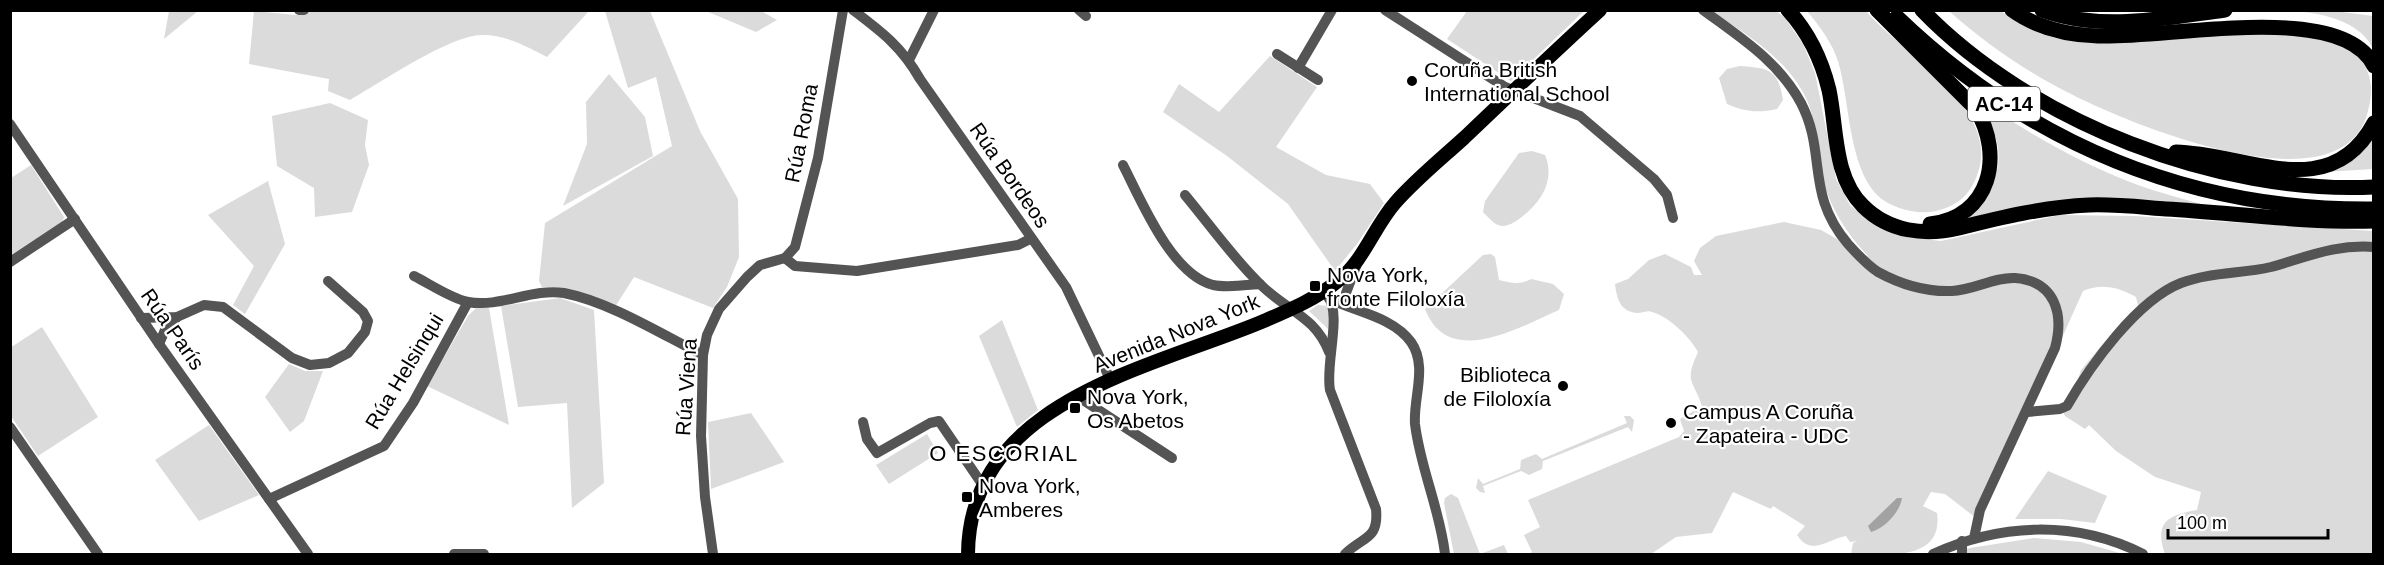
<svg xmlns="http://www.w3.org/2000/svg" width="2384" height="565" font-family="Helvetica,sans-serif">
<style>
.green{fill:#dbdbdb}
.water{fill:#a2a2a2}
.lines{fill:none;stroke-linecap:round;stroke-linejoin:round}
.minor{stroke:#545454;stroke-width:10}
.major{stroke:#000;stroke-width:14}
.highway{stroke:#000;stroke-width:15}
.poi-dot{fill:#000;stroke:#fff;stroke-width:2}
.labels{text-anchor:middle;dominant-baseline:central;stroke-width:4.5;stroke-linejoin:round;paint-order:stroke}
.shield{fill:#fff;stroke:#4c4c4c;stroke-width:1.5}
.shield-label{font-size:20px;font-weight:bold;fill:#000}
.poi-label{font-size:21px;fill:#000;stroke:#fff;text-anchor:start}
.street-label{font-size:21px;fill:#000;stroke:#fff}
.neighbourhood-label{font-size:22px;letter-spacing:1.5px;fill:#000;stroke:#fff}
</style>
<rect width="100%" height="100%" fill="#fff"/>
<g class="green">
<path d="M320 10 589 11 547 57C526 46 506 35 482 35 450 35 380 83 350 100L328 91 329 79 249 64 254 11 296 15Z"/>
<path d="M2327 10 2373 16V49C2362 24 2329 15 2305 12Z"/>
<path d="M169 11V10L198 11 164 39Z"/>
<path d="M605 11H650L700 131 738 199 739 257 727 287 713 308 634 277 615 307 564 288 542 287 539 281 545 223 672 146 656 77 628 88Z"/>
<path d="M706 11H761L777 20 756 32Z"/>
<path d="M1467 11V10L1584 11 1511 81 1447 39Z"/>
<path d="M1712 11H1776L1785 18 1803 44 1815 73 1836 179 1850 205 1878 227 1908 237 1941 241 2060 215 2135 216 2373 231V554H2165C2154 523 2167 515 2197 510L2201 492 2155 477 2116 451 2089 425 2085 429 2065 416 2061 406 2075 388 2081 370 2102 345 2139 310 2136 297C2118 287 2102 283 2083 291L1980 521 1945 494 1931 492 1923 506 1937 513C1944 563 1883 554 1851 554L1853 543 1857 541 1850 542 1846 536C1828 539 1811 557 1797 535L1805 526 1773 506 1771 509 1733 492 1712 533 1676 537 1651 554H1529L1532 552 1524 535 1540 527 1528 500 1679 437 1684 431 1680 419 1702 406C1693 379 1684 383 1698 352 1690 337 1668 316 1652 312 1648 310 1643 313 1638 313 1620 312 1617 299 1615 284L1628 279 1649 260 1665 254 1691 267 1694 275H1702L1694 261 1700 248 1716 236 1784 222 1821 230 1869 257C1844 231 1825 200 1819 162 1815 140 1816 121 1807 100 1787 58 1748 36 1712 11Z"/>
<path d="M1807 11H1866C1902 54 2006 111 1976 178 1968 197 1956 206 1936 211 1917 215 1892 209 1877 195 1848 165 1850 101 1838 61 1832 43 1819 25 1807 11Z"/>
<path d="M1949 11H2001L2017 22 2052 37 2089 43H2124L2228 31 2335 34C2362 59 2378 71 2368 111 2344 213 2132 125 2073 95 2028 73 1986 44 1949 11Z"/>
<path d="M1270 56 1317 87 1276 147 1326 175 1370 184 1384 203 1357 244 1335 271 1288 204 1227 156 1163 112 1179 84 1219 112Z"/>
<path d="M1740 66C1768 68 1778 69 1783 100L1777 109C1758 113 1745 112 1727 104L1719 78 1727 69Z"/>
<path d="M609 74 645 117 653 156 563 206 587 144 586 102Z"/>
<path d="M1973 95C2024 131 2079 163 2138 185 2160 193 2185 199 2208 206L2156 202 1959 223C2007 179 2011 149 1973 95Z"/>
<path d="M330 103 368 120 365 145 369 165 352 212 315 217 314 188 277 166 272 116Z"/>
<path d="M2373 137V169L2324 172C2343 163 2361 155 2373 137Z"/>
<path d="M1532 151 1545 155C1556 181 1540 204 1519 219 1513 223 1506 228 1498 225 1493 223 1487 216 1483 212L1485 201 1519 153Z"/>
<path d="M31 165 64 217 62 222 11 255V178Z"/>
<path d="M268 181 285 244 245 314 233 305 254 266 208 215Z"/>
<path d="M1491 254 1495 257 1499 280C1510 283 1521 285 1531 279L1553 284 1564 294 1559 310C1518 328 1448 369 1425 309L1483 255Z"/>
<path d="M560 298 594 310 604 483 572 508 567 403 518 407 501 306Z"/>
<path d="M1318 305 1328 306 1330 315 1328 329 1309 311Z"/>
<path d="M478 306 489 308 509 425 427 386 468 316Z"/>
<path d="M1002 320 1038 410 1017 427 979 336Z"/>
<path d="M42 327 98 417 38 456 11 416 10 348Z"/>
<path d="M289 364 305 371H323L304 421 290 432 265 397Z"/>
<path d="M751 413 784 462 711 489 708 422Z"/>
<path d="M1624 416H1630L1634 420 1632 432 1628 427 1543 461 1542 469 1529 475 1521 471 1483 486 1485 493 1480 492 1476 488 1478 478 1483 484 1520 469 1521 460 1536 454 1542 459 1627 423Z"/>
<path d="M209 425 259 495 199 521 155 460Z"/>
<path d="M927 434 938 453 889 484 876 465Z"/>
<path d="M2048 471 2107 496 2095 523 2061 519H2015Z"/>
<path d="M1451 494 1458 498 1480 554 1504 545 1508 554H1454L1444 503 1445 498Z"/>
<path d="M2034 538 2081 542 2123 554H1950L1970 548Z"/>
</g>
<path class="water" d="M1897 498H1902C1900 512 1885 528 1871 532L1868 526Z"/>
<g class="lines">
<g class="minor">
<path d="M299 10H304"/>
<path d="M853 10C882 32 902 47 920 79L1066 287 1111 381"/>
<path d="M1079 10 1086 16"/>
<path d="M1385 10 1505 87 1580 116 1654 179 1667 195 1673 218"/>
<path d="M1703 10C1741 38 1778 61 1801 103 1827 153 1805 194 1848 244 1857 254 1867 265 1878 272 1900 284 1927 292 1952 291 1974 290 1994 277 2015 278 2056 281 2064 315 2055 348L1980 510 1974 538"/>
<path d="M1277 54 1318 80"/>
<path d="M909 60 934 10"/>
<path d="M1298 68 1332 10"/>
<path d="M10 124 159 344 308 554"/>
<path d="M1123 165C1141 200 1171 274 1213 285 1227 288 1246 285 1260 284"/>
<path d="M1185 195C1210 225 1233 258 1261 285 1287 311 1315 316 1329 352"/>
<path d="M785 258 795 266 857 271 1018 245 1030 239"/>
<path d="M10 262 75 219"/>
<path d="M414 276C430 284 450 298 468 302 500 308 532 288 564 293 610 302 661 334 703 355"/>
<path d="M1328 297C1342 314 1325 365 1330 390L1376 509C1379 540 1363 536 1345 554"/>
<path d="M1330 299C1356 312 1393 317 1411 342 1428 366 1413 398 1415 424 1420 467 1440 510 1445 554"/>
<path d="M1348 306 1346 293 1357 264"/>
<path d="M141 318 177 317 204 305 223 307 292 358 310 365 329 363 348 353 365 332 368 321 363 312 328 281"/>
<path d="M159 344 165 330 177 317"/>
<path d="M1077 396 1172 458"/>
<path d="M2027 412 2060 409 2067 406C2090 366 2137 300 2181 283 2210 272 2241 274 2271 267 2307 257 2336 244 2374 247"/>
<path d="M863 422 867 439 877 453 930 423 939 421 982 484"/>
<path d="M10 427 98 554"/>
<path d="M269 499 384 446 413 403 468 302"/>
<path d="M454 554H484"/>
<path d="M713 554 705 497 701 436 703 355 707 335 719 309 747 277 760 265 785 258 795 247 818 158 843 10"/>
<path d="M1933 554C2001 523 2075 520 2143 554"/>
<path d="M1962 554V541"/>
</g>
<path class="major" d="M968 554C969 403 1147 369 1259 323 1287 311 1315 300 1339 280 1364 260 1374 227 1395 203 1415 180 1441 159 1464 138 1509 95 1554 52 1600 10"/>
<g class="highway">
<path d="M1788 10C1809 33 1822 61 1829 90 1837 127 1833 177 1863 206 1889 232 1925 236 1959 228 2002 217 2045 207 2089 205 2114 204 2140 207 2166 209 2235 213 2304 223 2374 221"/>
<path d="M1877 10 1976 109C2004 155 1991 217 1930 224"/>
<path d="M1922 10C2030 122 2219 195 2374 187"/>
<path d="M2012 10C2037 28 2068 35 2098 36 2169 39 2342 0 2374 66"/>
<path d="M2042 10C2102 32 2164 18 2225 10"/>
<path d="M1897 17C2029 144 2191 211 2374 209"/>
<path d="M2176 152C2244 153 2330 206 2374 123"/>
</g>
</g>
<g class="poi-dot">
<circle cx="1412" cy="81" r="6"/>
<rect x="1309" y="280" width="12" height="12" rx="3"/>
<circle cx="1563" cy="386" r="6"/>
<rect x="1069" y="402" width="12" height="12" rx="3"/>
<circle cx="1671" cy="423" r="6"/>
<rect x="961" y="491" width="12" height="12" rx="3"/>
</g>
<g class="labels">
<rect class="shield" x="1968" y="87" width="72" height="34" rx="4.5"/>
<g class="shield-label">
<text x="2004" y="104">AC-14</text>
</g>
<g class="poi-label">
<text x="1424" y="69">Coruña British<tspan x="1424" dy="24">International School</tspan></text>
<text x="1327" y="274">Nova York,<tspan x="1327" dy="24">fronte Filoloxía</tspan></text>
<text x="1551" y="374" text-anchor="end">Biblioteca<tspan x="1551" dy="24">de Filoloxía</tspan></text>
<text x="1087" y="396">Nova York,<tspan x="1087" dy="24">Os Abetos</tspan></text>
<text x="1683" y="411">Campus A Coruña<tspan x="1683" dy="24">- Zapateira - UDC</tspan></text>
<text x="979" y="485">Nova York,<tspan x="979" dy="24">Amberes</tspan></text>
</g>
<g class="street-label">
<text transform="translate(801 133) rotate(-79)">Rúa Roma</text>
<text transform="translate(1010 175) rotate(55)">Rúa Bordeos</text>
<text transform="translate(173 329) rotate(55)">Rúa París</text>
<text transform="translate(1176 333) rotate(-22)">Avenida Nova York</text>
<text transform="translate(404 371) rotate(-59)">Rúa Helsinqui</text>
<text transform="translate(686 387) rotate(-86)">Rúa Viena</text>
</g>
<g class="neighbourhood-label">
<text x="1004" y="453">O ESCORIAL</text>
</g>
</g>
<rect width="2384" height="565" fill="none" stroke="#000000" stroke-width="24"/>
<path d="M2168 529v9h160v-9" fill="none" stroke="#000000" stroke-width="3"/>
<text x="2177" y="529" font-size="18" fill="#000000" stroke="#ffffff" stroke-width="4.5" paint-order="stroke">100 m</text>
</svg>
